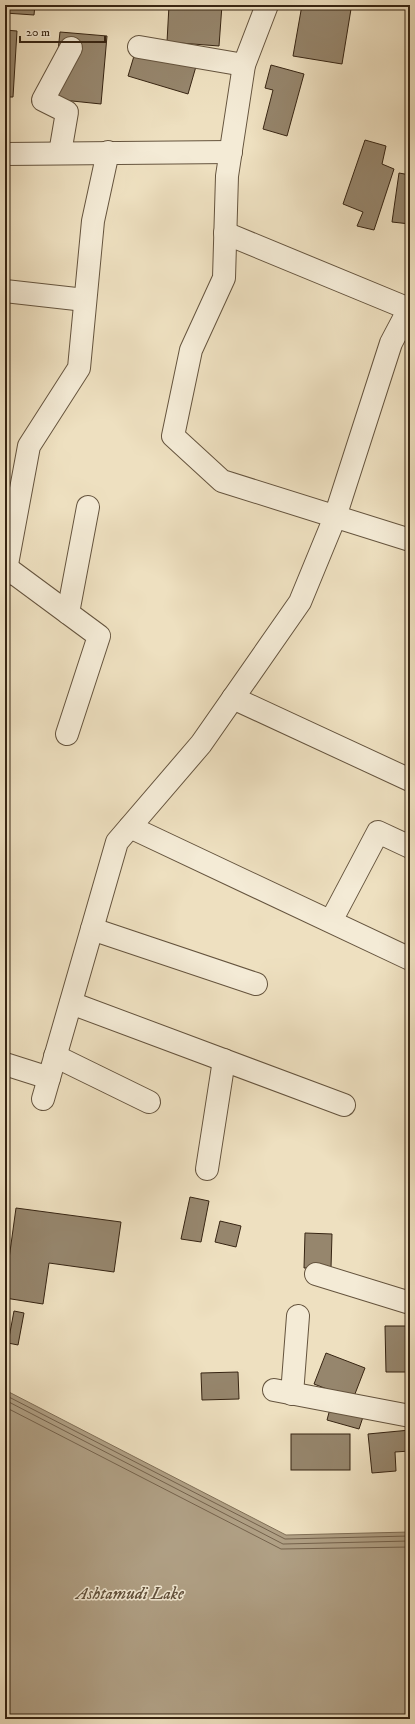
<svg xmlns="http://www.w3.org/2000/svg" width="415" height="1724" font-family="'IM FELL DW Pica',serif">
<style>
.water{fill:#b0a085;stroke:#806f57}
.lines{fill:none;stroke-linecap:round;stroke-linejoin:round}
.shore{stroke:#74624c;stroke-width:1}
.building{fill:#96866d;stroke:#372513}
.minor-casing{stroke:#65543e;stroke-width:24}
.minor{stroke:#f4ebd6;stroke-width:22}
.labels{text-anchor:middle;dominant-baseline:central;stroke-width:3;stroke-linejoin:round;paint-order:stroke}
.water-label{font-size:17px;font-style:italic;fill:#61503b;stroke:#f4ebd6}
</style>
<rect width="100%" height="100%" fill="#eee0c0"/>
<filter id="stains"><feTurbulence type="fractalNoise" baseFrequency=".005" numOctaves="4"/><feColorMatrix values="0 0 0 0 .2 0 0 0 0 .09 0 0 0 0 .02 0 0 0 .5 -.17"/></filter>
<radialGradient id="worn" r=".72"><stop offset=".6" stop-color="#630" stop-opacity="0"/><stop offset="1" stop-color="#630" stop-opacity=".3"/></radialGradient>
<path class="water" d="M5 1390 286 1535 410 1532V1719H5Z"/>
<g class="lines">
<g class="shore">
<path d="M5 1395 285 1539 410 1536"/>
<path d="M5 1400 283 1544 410 1541"/>
<path d="M5 1407 281 1549 410 1547"/>
</g>
</g>
<g class="building">
<path d="M5 5H35L34 15 5 13Z"/>
<path d="M169 5H222L219 46 167 42Z"/>
<path d="M302 5H325L351 9 342 64 293 56Z"/>
<path d="M5 30 17 31 13 97H5Z"/>
<path d="M60 32 107 36 101 104 53 99Z"/>
<path d="M137 46 197 63 188 94 128 76Z"/>
<path d="M271 65 304 74 287 136 263 129 273 90 265 88Z"/>
<path d="M365 140 386 146 382 164 394 169 374 230 357 226 363 212 343 204Z"/>
<path d="M399 173 410 175V224L392 222Z"/>
<path d="M190 1197 209 1201 201 1242 181 1239Z"/>
<path d="M16 1208 121 1222 114 1272 49 1263 43 1304 5 1298V1288Z"/>
<path d="M220 1221 241 1226 236 1247 215 1242Z"/>
<path d="M305 1233 332 1234 331 1268H304Z"/>
<path d="M14 1311 24 1313 18 1345 8 1343Z"/>
<path d="M385 1326H410V1372H386Z"/>
<path d="M326 1353 365 1368 353 1399 314 1384Z"/>
<path d="M238 1372 239 1399 202 1400 201 1373Z"/>
<path d="M331 1405 364 1414 359 1429 327 1420Z"/>
<path d="M410 1430V1451L395 1452 396 1471 372 1473 368 1434Z"/>
<rect x="291" y="1434" width="59" height="36"/>
</g>
<g class="lines">
<g class="minor-casing">
<g id="minor">
<path d="M267 5 244 65 227 176 224 278 191 350 173 436 222 481 410 540"/>
<path d="M139 47 244 65"/>
<path d="M60 153 67 112 43 100 71 48"/>
<path d="M5 154 231 152"/>
<path d="M225 233 409 309"/>
<path d="M5 291 85 300"/>
<path d="M7 568 99 636 67 734"/>
<path d="M5 575 29 446 79 368 93 221 108 152"/>
<path d="M68 613 88 507"/>
<path d="M233 698 410 780"/>
<path d="M130 827 410 959"/>
<path d="M331 921 378 832 410 847"/>
<path d="M92 929 256 984"/>
<path d="M71 1003 344 1105"/>
<path d="M55 1056 149 1102"/>
<path d="M5 1064 49 1078"/>
<path d="M43 1099 117 842 201 744 300 602 335 517 391 343 410 307"/>
<path d="M207 1169 224 1060"/>
<path d="M316 1274 410 1303"/>
<path d="M274 1390 410 1416"/>
<path d="M292 1394 298 1316"/>
</g>
</g>
<use href="#minor" class="minor"/>
</g>
<g class="labels">
<g class="water-label">
<text x="130" y="1594">Ashtamudi Lake</text>
</g>
</g>
<rect width="415" height="1724" fill="none" stroke="#eee0c0" stroke-width="20"/>
<rect x="6" y="6" width="403" height="1712" fill="none" stroke="#372513" stroke-width="2"/>
<rect x="10" y="10" width="395" height="1704" fill="none" stroke="#372513"/>
<path d="M20 36v6h85v-6" fill="none" stroke="#372513" stroke-width="2"/>
<text x="26" y="36" font-size="12" fill="#372513" stroke="#f4ebd6" stroke-width="3" paint-order="stroke">20 m</text>
<rect width="100%" height="100%" filter="url(#stains)"/>
<rect width="100%" height="100%" fill="url(#worn)"/>
</svg>
